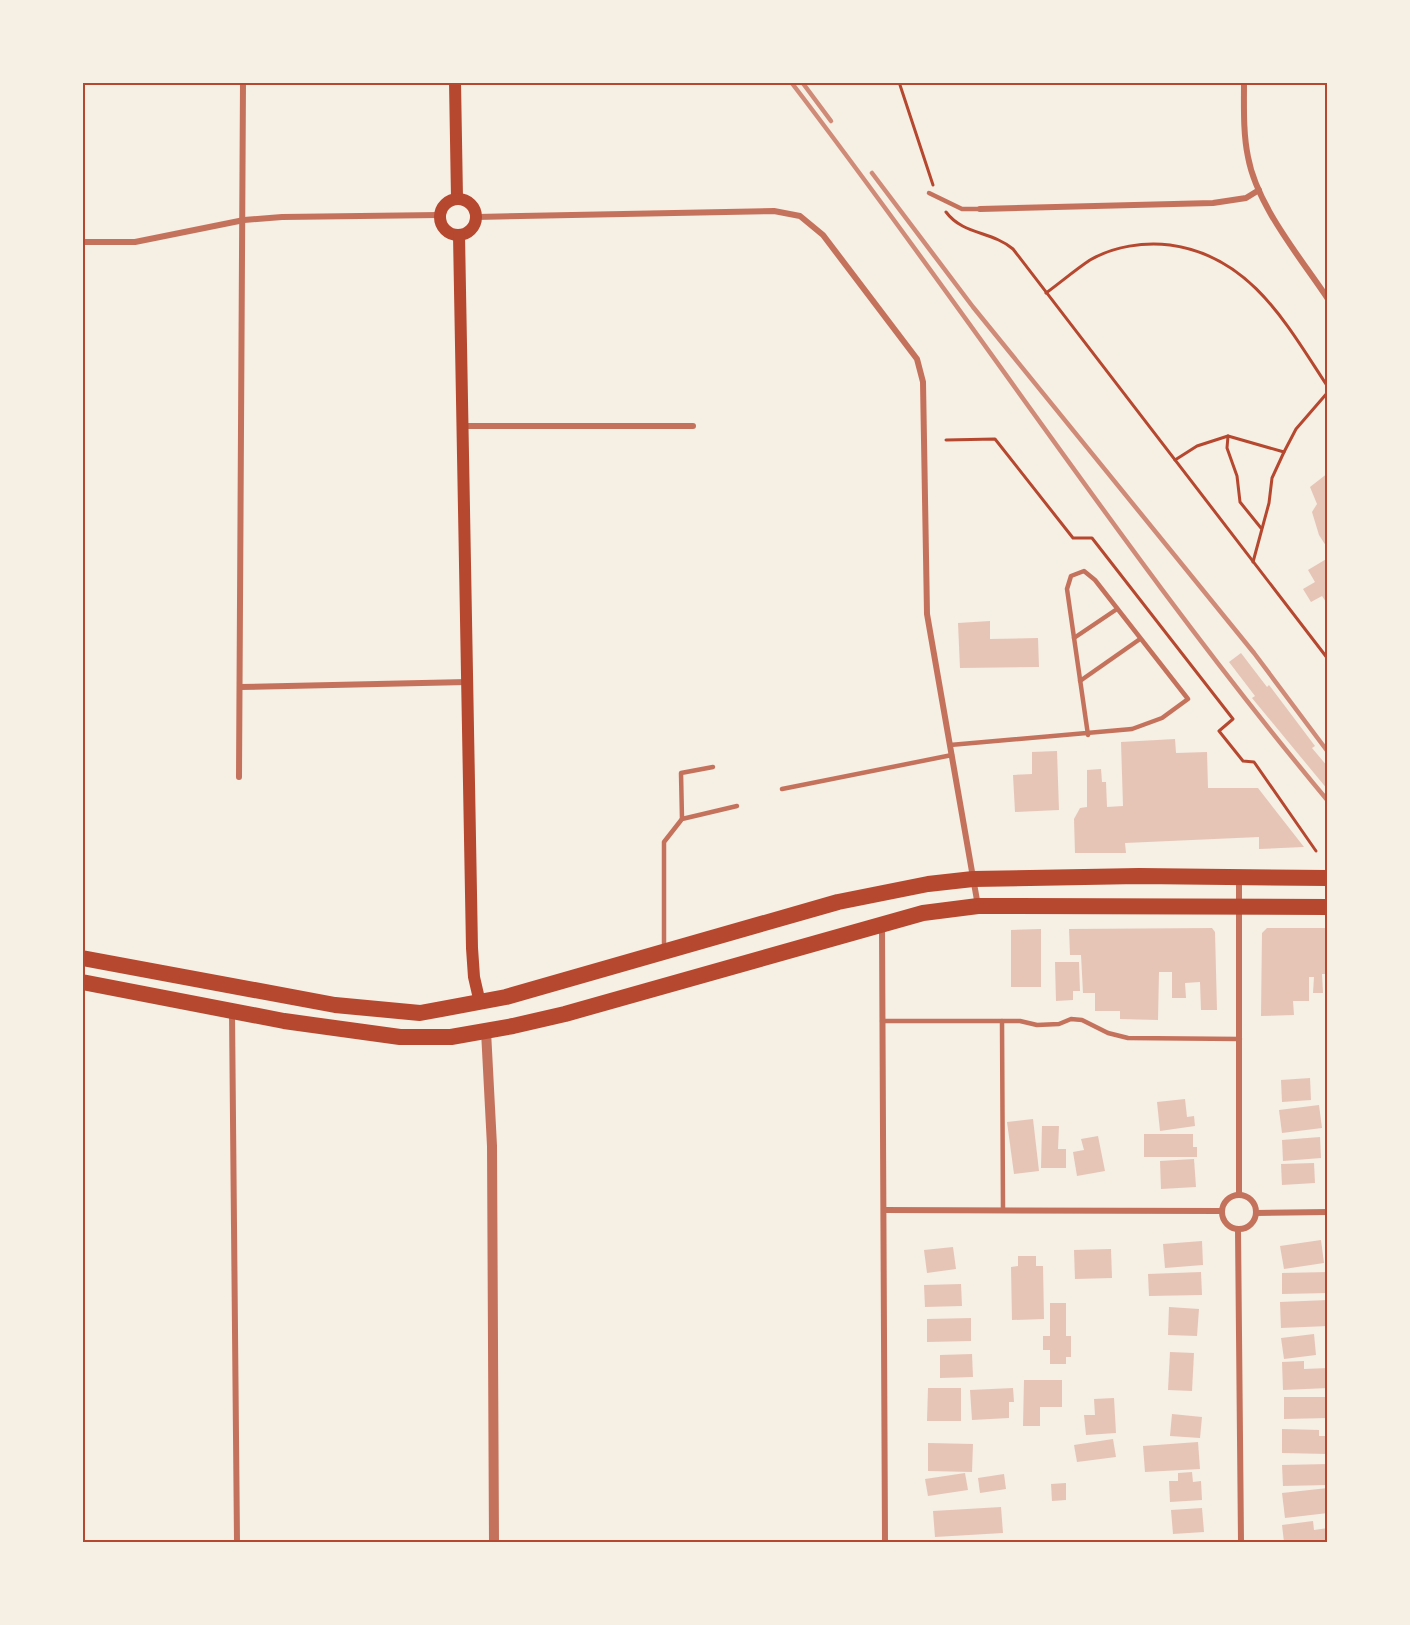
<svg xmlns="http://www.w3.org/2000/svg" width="1410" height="1625" font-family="Cabin,sans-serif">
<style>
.building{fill:#e6c5b7}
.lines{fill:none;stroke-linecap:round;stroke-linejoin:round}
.path{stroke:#b5482f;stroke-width:3}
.service{stroke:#c5725c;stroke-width:4.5}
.minor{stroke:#c5725c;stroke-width:6}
.tertiary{stroke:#c5725c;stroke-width:10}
.secondary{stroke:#b5482f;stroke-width:12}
.trunk{stroke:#b5482f;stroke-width:16}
.rail{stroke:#cf8b77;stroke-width:4.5}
.neatline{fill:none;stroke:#b5482f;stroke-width:2}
</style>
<rect width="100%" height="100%" fill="#f6efe4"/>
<g class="building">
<path d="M1328 473V549L1319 535 1312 512 1317 504 1310 487Z"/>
<path d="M1328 558V605L1322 596 1311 602 1303 589 1315 582 1308 570Z"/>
<path d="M990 621V639L1038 638 1039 667 960 668 958 623Z"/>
<path d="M1241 653 1267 687 1269 685 1315 746 1312 748 1328 767V790L1252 698 1255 696 1229 662Z"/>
<path d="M1175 739 1176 753 1207 752 1208 788H1258L1304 847 1259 849V837L1125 843 1126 853H1075L1074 819 1080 808 1087 807V770L1101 769 1102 782H1106L1107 807 1123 806 1121 742Z"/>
<path d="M1057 751 1059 810 1015 812 1013 775 1032 774V752Z"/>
<path d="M1212 928 1215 932 1217 1010H1201L1200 982 1185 983 1186 998H1172V972H1159L1158 1020 1120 1019V1011H1095V993H1083L1081 955H1070L1069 929Z"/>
<path d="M1267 928H1328V974H1322L1323 993H1313L1314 977H1309V1001H1293L1294 1015 1261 1016 1262 933Z"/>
<path d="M1041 929V987H1011V930Z"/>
<path d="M1055 962H1079L1080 991H1073V1000L1056 1001Z"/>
<path d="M1310 1078 1311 1100 1282 1102 1281 1080Z"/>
<path d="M1185 1099 1187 1117 1194 1116 1195 1126 1160 1131 1157 1102Z"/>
<path d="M1319 1105 1322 1128 1282 1133 1279 1110Z"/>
<path d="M1033 1119 1039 1171 1014 1174 1007 1122Z"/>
<path d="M1042 1126H1059L1058 1149H1066V1168H1041Z"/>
<path d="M1144 1134H1193V1147H1197V1157H1144Z"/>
<path d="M1098 1136 1105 1171 1077 1176 1073 1152 1084 1150 1081 1139Z"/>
<path d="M1320 1137 1321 1158 1283 1161 1282 1140Z"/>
<path d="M1194 1159 1196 1187 1161 1189 1160 1161Z"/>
<path d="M1314 1163 1315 1183 1282 1185 1281 1164Z"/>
<path d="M1321 1240 1324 1263 1284 1269 1280 1246Z"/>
<path d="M1202 1241 1203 1265 1165 1268 1163 1244Z"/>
<path d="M953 1247 956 1269 927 1273 924 1250Z"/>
<path d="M1111 1249 1112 1278 1075 1279 1074 1250Z"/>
<path d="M1018 1256H1036V1266H1043L1044 1319 1012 1320 1011 1267 1018 1266Z"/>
<path d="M1201 1272 1202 1295 1149 1296 1148 1274Z"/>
<path d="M1328 1272V1293L1282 1294V1273Z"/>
<path d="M961 1284 962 1306 925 1307 924 1285Z"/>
<path d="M1328 1300V1326L1281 1328 1280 1302Z"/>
<path d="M1050 1303H1066V1336H1071V1357H1066V1364H1050V1350H1043V1336H1050Z"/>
<path d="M1169 1307 1199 1309 1197 1336 1168 1335Z"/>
<path d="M971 1318V1341L927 1342V1319Z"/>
<path d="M1314 1334 1316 1355 1284 1359 1281 1338Z"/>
<path d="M1170 1352 1194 1353 1192 1391 1168 1390Z"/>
<path d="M972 1354 973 1377 940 1378V1355Z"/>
<path d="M1304 1361V1369L1328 1368V1388L1283 1390 1282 1362Z"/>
<path d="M1024 1380H1062V1407H1040V1426H1023Z"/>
<path d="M928 1388H961V1421H927Z"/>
<path d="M1013 1388 1014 1402H1009V1418L972 1420 970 1390Z"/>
<path d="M1284 1397H1328V1418L1284 1419Z"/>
<path d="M1114 1398 1116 1433 1086 1435 1084 1415H1095L1094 1399Z"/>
<path d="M1172 1414 1202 1417 1200 1438 1170 1436Z"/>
<path d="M1282 1429 1319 1430V1436H1328V1454L1282 1453Z"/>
<path d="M1113 1439 1116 1457 1077 1462 1074 1445Z"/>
<path d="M1198 1442 1200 1469 1145 1472 1143 1446Z"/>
<path d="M928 1443 973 1444 972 1472 928 1471Z"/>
<path d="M1328 1464V1485L1283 1486 1282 1465Z"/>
<path d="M1192 1472 1193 1482 1201 1481 1202 1500 1170 1502 1169 1481H1178V1473Z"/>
<path d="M965 1473 968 1490 928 1496 925 1479Z"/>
<path d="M1004 1474 1006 1489 980 1493 978 1478Z"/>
<path d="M1066 1483V1500L1052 1501 1051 1484Z"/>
<path d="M1328 1488V1513L1285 1518 1282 1493Z"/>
<path d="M1001 1507 1003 1533 935 1537 933 1511Z"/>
<path d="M1202 1508 1204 1532 1173 1534 1171 1510Z"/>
<path d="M1313 1521 1314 1530 1328 1528V1542H1284L1282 1525Z"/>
</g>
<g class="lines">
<g class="path">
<path d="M899 82 933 185"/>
<path d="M946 212C963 235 992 231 1013 249L1328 659"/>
<path d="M1046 293C1061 282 1075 270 1090 260 1114 246 1144 242 1170 245 1251 256 1287 325 1328 387"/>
<path d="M1228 436 1284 452"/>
<path d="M946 440 995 439 1073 538H1092L1233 719 1219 731 1243 761 1254 762 1316 851"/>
<path d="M1175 460 1197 446 1228 436 1227 448 1237 476 1240 502 1261 528"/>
<path d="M1253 562 1269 503 1272 478 1284 452 1296 429 1328 392"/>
</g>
<g class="service">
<path d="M929 193 962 209H980"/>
<path d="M1074 638 1117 609"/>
<path d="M1080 681 1140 639"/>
<path d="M950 745 1132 729 1162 718 1188 699 1095 580 1084 571 1071 576 1067 589 1088 735"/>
<path d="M782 789 952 755"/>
<path d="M682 819 681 773 713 767"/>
<path d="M664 949V842L682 819 737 806"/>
<path d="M882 1021H1020L1037 1025 1059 1024 1071 1019 1082 1020 1108 1033 1128 1038 1240 1039"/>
<path d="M1002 1021 1003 1210"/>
</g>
<g class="minor">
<path d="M1244 82C1244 107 1243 133 1248 157 1257 206 1300 257 1328 299"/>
<path d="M980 209 1213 203 1246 198 1259 190"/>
<path d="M477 217 774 211 800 216 823 235 917 359 923 382 927 614 978 906"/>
<path d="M82 242H135L244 220 282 217 439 215"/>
<path d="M463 426H693"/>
<path d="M240 687 467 682"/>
<path d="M239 777 243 82"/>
<path d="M882 926 885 1542"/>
<path d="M232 1013 237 1542"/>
<circle cx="1239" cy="1212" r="17"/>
<path d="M1239 1195V878"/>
<path d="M884 1210 1221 1211"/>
<path d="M1256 1213 1328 1212"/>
<path d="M1238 1230 1241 1542"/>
</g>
<path class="tertiary" d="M486 1031 492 1146 494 1542"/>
<g class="secondary">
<path d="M455 82 457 198"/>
<circle cx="458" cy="217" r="18"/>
<path d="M459 235 472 948 474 977 480 1003"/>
</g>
<g class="trunk">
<path d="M82 958 335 1005 420 1013 506 997 838 902 928 884 973 879 1139 876 1328 878"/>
<path d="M82 982 284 1021 400 1037H451L513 1026 565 1014 923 913 978 906 1328 907"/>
</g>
<g class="rail">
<path d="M791 82C973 319 1136 571 1328 801"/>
<path d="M802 82 831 121"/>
<path d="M872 173 973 307 1254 653 1328 752"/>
</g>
</g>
<rect width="1410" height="1625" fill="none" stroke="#f6efe4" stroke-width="168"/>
<rect x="84" y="84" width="1242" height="1457" class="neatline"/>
</svg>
